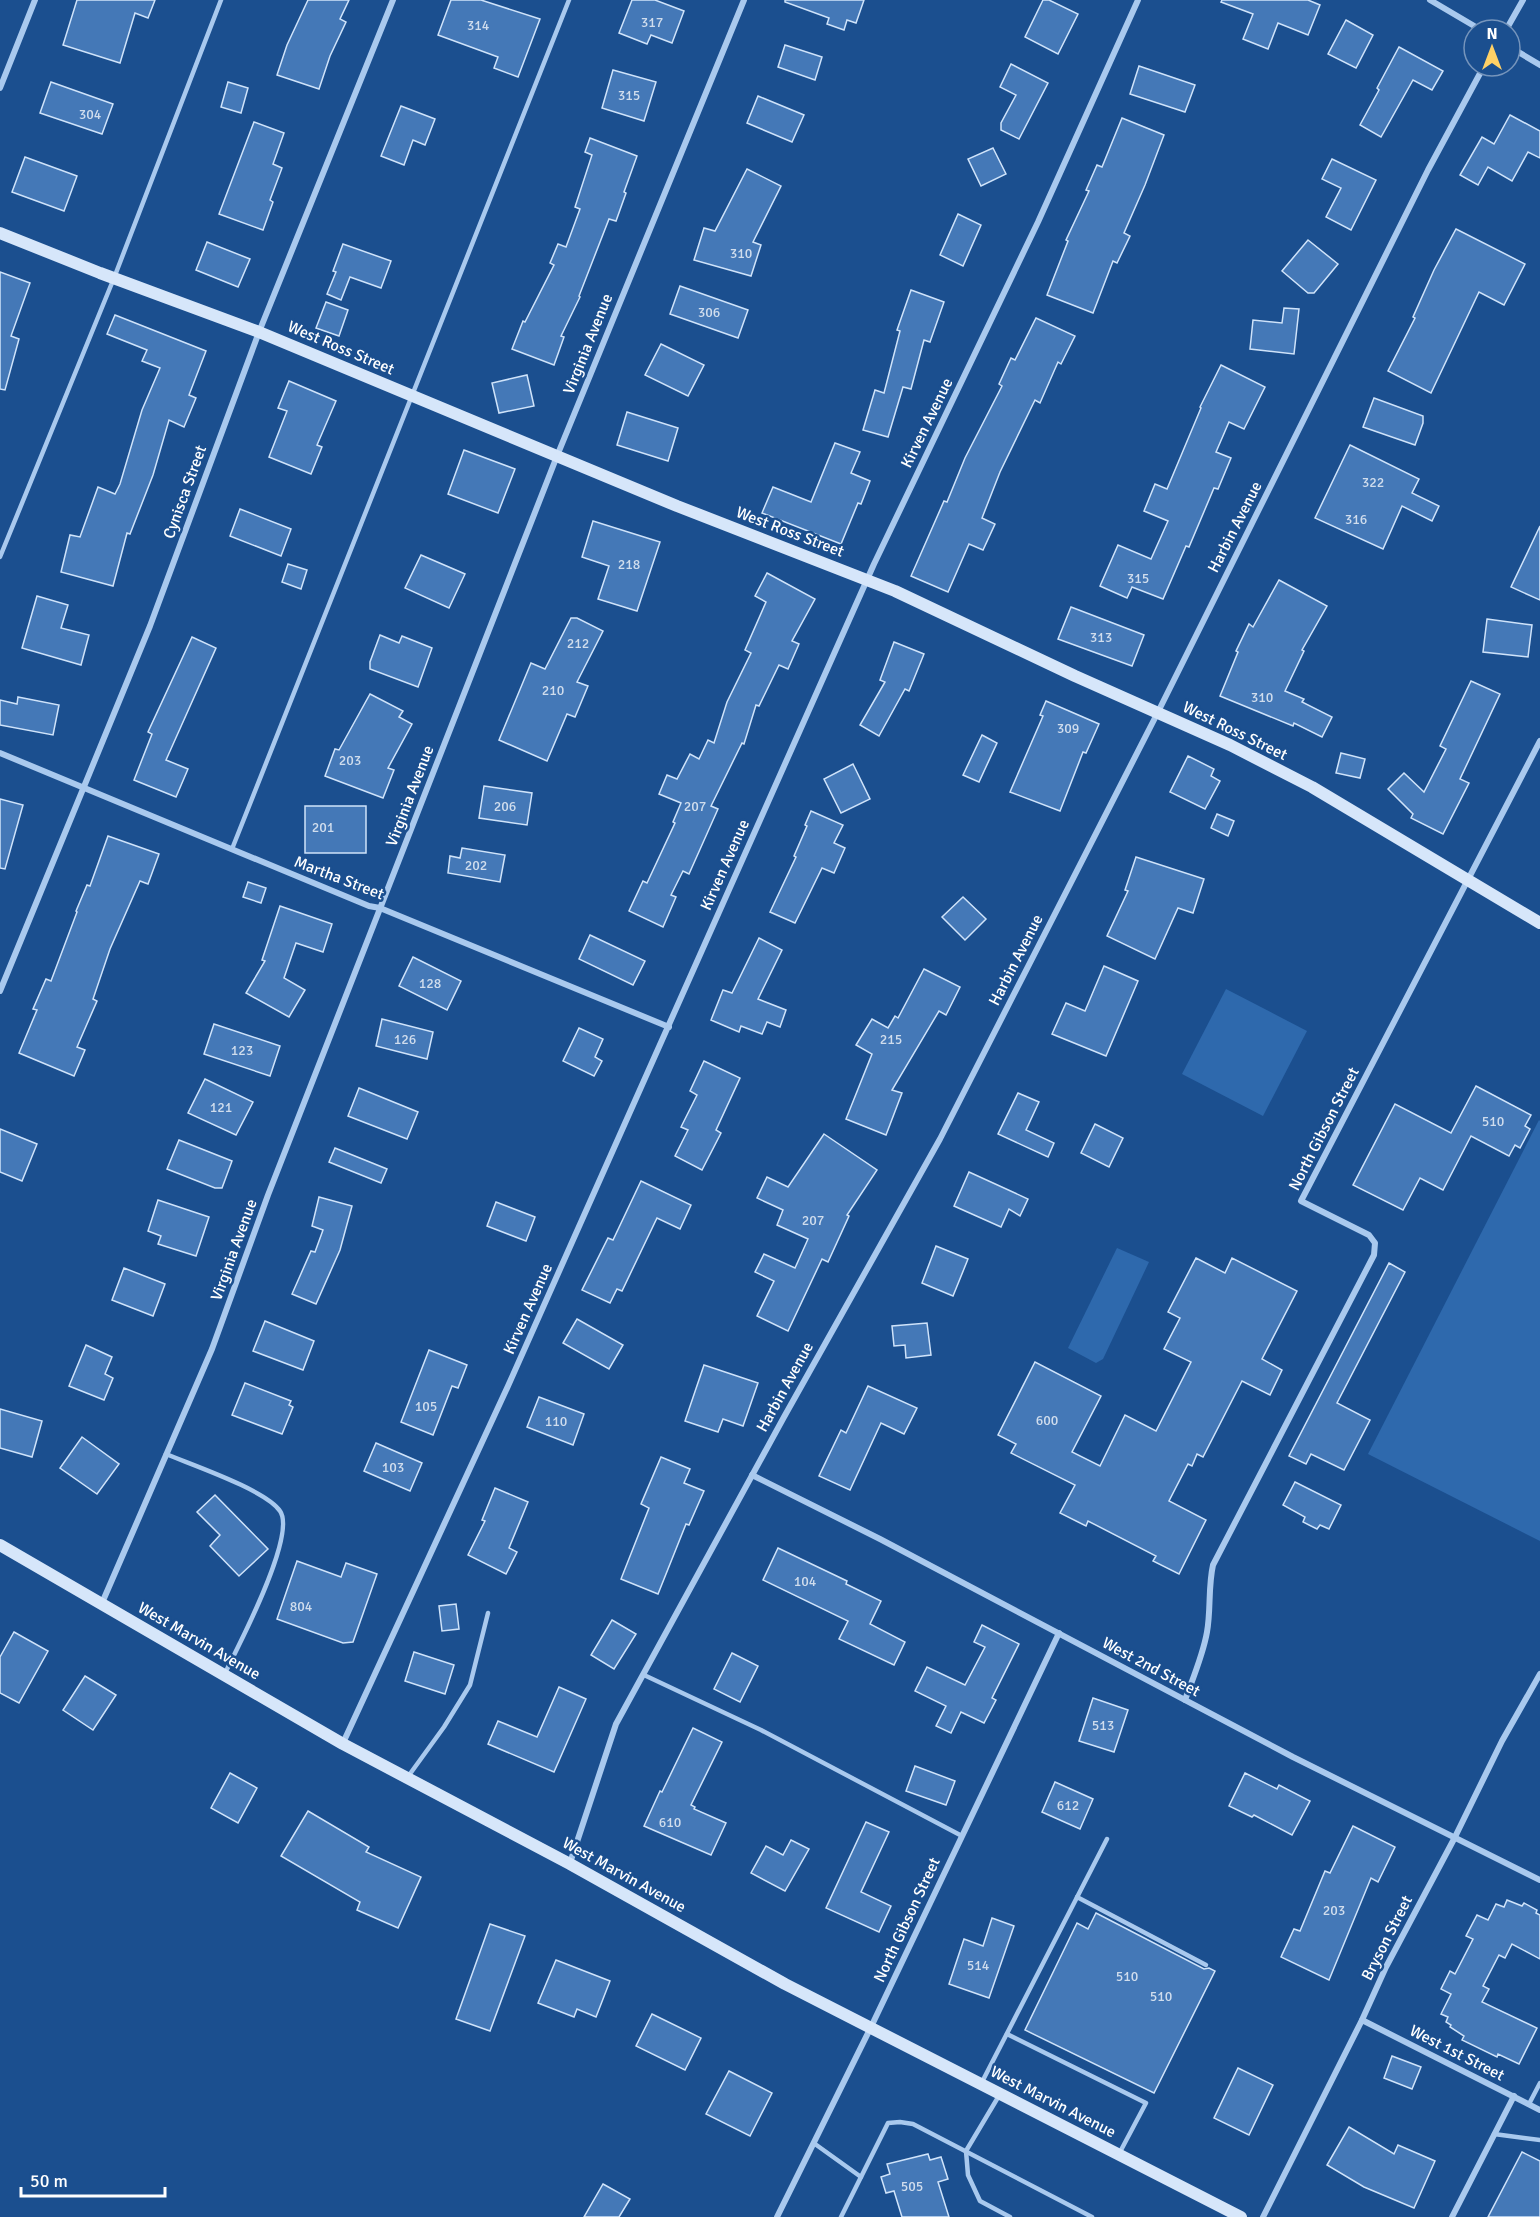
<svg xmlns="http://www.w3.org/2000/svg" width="1540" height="2217" font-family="Signika,sans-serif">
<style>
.green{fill:#2e69ad}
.building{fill:#4478b7;stroke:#cfe3fa;stroke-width:1.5}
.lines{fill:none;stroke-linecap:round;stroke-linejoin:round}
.lane{stroke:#a9c9ee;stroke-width:4.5}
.street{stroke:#a9c9ee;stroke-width:6}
.secondary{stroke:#d6e6fa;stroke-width:12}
.labels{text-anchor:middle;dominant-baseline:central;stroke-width:5;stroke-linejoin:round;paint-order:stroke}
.number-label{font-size:14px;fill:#d0dded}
.street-label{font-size:16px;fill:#fff;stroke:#1b4f8f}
</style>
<rect width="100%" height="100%" fill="#1b4f8f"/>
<g class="green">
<path d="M1226 989 1307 1031 1263 1116 1182 1074Z"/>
<path d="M1539 1120 1540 1121V1541L1368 1454Z"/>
<path d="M1117 1248 1149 1262 1103 1359 1096 1363 1068 1348Z"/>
</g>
<g class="building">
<path d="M77 0H155L148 18 135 13 120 63 63 45Z"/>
<path d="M308 0H349L340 19 346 22 330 56 319 89 277 75 287 45Z"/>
<path d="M451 0H481L540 19 518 77 494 68 498 57 438 35Z"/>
<path d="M632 0H655L684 11 672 43 651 35 647 44 619 33Z"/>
<path d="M785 0H864L856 23 847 20 844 30 827 24 829 18 785 2Z"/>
<path d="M1043 0H1049L1078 14 1058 54 1025 37Z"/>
<path d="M1222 0H1308L1320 5 1308 35 1278 23 1268 49 1243 39 1253 14 1221 2Z"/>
<path d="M1346 20 1373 35 1356 68 1328 54Z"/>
<path d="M785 45 822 57 815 80 778 67Z"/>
<path d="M1399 47 1443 71 1432 90 1413 80 1381 137 1360 125 1379 90 1377 88Z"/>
<path d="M1011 64 1048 83 1019 139 1001 130V123L1016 95 1000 87Z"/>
<path d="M1139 66 1195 85 1185 112 1130 94Z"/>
<path d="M613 70 656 82 644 121 602 108Z"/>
<path d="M51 82 113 104 102 134 40 113Z"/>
<path d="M228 82 248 88 241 113 221 107Z"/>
<path d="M758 96 804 115 792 142 747 123Z"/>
<path d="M401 106 435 119 425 145 413 140 404 165 381 156Z"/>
<path d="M1510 115 1540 131V158L1528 152 1512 181 1488 167 1478 185 1460 175 1482 137 1494 144Z"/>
<path d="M1122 118 1164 135 1145 185 1124 233 1130 236 1117 263 1113 261 1093 313 1047 295 1068 241 1066 240 1089 191 1086 190 1097 165 1102 167Z"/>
<path d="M254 122 284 133 273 164 282 168 270 200 273 202 263 230 219 214Z"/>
<path d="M590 138 637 156 624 192 626 193 616 221 609 219 579 296 580 297 561 336 564 337 554 365 512 349 523 321 525 322 554 265 550 263 558 244 566 247 580 209 575 207 592 155 585 152Z"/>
<path d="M993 148 1006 174 981 186 968 159Z"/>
<path d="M25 157 77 176 64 211 12 192Z"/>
<path d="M1332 159 1376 180 1351 230 1326 217 1341 188 1322 179Z"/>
<path d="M747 169 781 186 753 242 761 245 751 276 694 260 704 228 715 231Z"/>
<path d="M958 214 981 225 963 266 940 255Z"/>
<path d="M1456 229 1525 264 1504 305 1479 292 1431 393 1388 371 1415 318 1413 317 1434 270Z"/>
<path d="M1308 240 1338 264 1314 293H1308L1282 271Z"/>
<path d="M207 242 250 259 238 287 196 270Z"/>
<path d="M343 244 391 261 381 288 350 277 341 300 327 294 336 272 333 271Z"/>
<path d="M0 272 30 283 11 336 19 339 5 390 0 389Z"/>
<path d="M680 286 748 310 738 338 670 314Z"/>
<path d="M911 290 944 302 930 342 924 340 911 389 903 387 888 437 863 430 875 390 884 393 900 331 897 330Z"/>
<path d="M326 302 348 310 339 336 316 328Z"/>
<path d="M1284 308 1299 309 1294 354 1250 349 1253 320 1282 323Z"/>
<path d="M115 315 206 351 189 395 196 398 184 427 169 420 153 475 130 534 127 533 113 586 61 572 70 535 80 537 98 487 115 494 120 484 142 410 160 368 142 361 147 350 107 334Z"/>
<path d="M1036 318 1075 336 1061 364 1058 362 1040 403 1035 400 1000 472 982 518 995 524 983 550 969 544 948 592 911 576 944 501 947 502 965 458 1002 386 999 384 1011 358 1015 360Z"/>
<path d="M661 344 704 365 688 396 645 375Z"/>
<path d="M1221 365 1265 387 1244 429 1229 422 1216 452 1231 458 1218 489 1214 488 1189 547 1186 546 1163 599 1132 587 1127 598 1100 586 1118 545 1151 559 1168 521 1144 511 1155 484 1167 489 1201 408 1200 407Z"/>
<path d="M527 375 534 406 499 413 492 383Z"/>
<path d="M289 381 336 401 317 445 322 447 311 474 269 457 287 411 278 408Z"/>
<path d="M1374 398 1423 416V423L1415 445 1363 427Z"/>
<path d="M627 412 678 428 668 461 617 445Z"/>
<path d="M835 443 860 452 851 473 870 481 861 504 858 503 841 544 762 513 773 487 811 502Z"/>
<path d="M1350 445 1419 479 1412 493 1439 506 1432 521 1402 506 1383 549 1315 518Z"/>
<path d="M464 450 515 469 498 513 448 494Z"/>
<path d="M240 509 291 529 281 556 230 536Z"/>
<path d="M593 521 660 542 637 611 598 599 609 566 582 557Z"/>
<path d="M1540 526V600L1511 587Z"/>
<path d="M421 555 465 574 449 608 405 588Z"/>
<path d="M288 564 307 570 301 589 282 582Z"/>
<path d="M767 573 815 599 792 641 799 644 788 669 779 665 759 706 756 705 744 744 742 743 711 806 718 809 689 874 683 871 671 895 676 897 663 927 629 911 643 881 647 883 675 823 673 822 681 803 659 794 667 775 677 779 690 754 699 759 708 740 714 743 727 702 751 653 745 650 766 602 755 596Z"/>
<path d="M1279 580 1327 606 1302 650 1304 651 1285 691 1304 699 1302 702 1332 717 1322 737 1294 723 1293 726 1220 696 1238 652 1236 651 1249 624 1253 627Z"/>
<path d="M37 596 68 605 61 628 89 635 81 665 22 648Z"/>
<path d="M1071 607 1144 635 1132 666 1058 639Z"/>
<path d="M571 618H577L603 631 577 682 588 686 575 717 567 714 547 761 499 740 531 663 545 669Z"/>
<path d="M1487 619 1532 625 1528 657 1483 652Z"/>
<path d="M380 635 399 643 402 636 432 648 418 687 370 669V662Z"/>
<path d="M192 637 216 648 166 760 188 769 176 797 134 780 152 734 148 732Z"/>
<path d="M894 642 924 654 909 691 905 689 879 736 860 725 885 682 880 680Z"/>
<path d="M1471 681 1500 694 1460 779 1469 783 1443 834 1411 818 1413 814 1388 789 1404 773 1424 792 1446 749 1440 746Z"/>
<path d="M370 694 403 711 399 717 412 724 388 768 394 770 383 798 325 776 335 749 339 750Z"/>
<path d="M18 697 59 705 53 735 0 725V700L17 704Z"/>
<path d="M1046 701 1099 724 1086 753 1083 752 1060 811 1010 792 1043 716 1040 715Z"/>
<path d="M982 735 997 743 979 782 963 775Z"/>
<path d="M1341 753 1365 759 1360 778 1336 773Z"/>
<path d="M1188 756 1214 769 1211 776 1220 781 1205 809 1170 792Z"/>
<path d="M853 764 870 799 841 813 824 779Z"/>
<path d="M484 786 532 793 527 825 479 818Z"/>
<path d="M0 799 23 805 5 869 0 868Z"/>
<rect x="305" y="806" width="61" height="47"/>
<path d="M811 811 843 825 834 843 845 848 834 873 822 868 795 923 770 912 796 857 794 856 807 826 805 825Z"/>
<path d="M1217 814 1234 821 1228 836 1211 828Z"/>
<path d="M108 836 159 854 148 884 140 881 110 949 93 999 97 1001 77 1047 85 1050 74 1076 19 1053 37 1010 33 1009 46 979 51 981 77 912 76 911 87 885 90 886Z"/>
<path d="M462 848 505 855 500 882 448 873 450 856 460 858Z"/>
<path d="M1136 857 1204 879 1193 913 1178 908 1155 959 1107 936 1128 891 1125 890Z"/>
<path d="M248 882 266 888 261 903 243 897Z"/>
<path d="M963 897 986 919 965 940 942 917Z"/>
<path d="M280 906 332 924 323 952 296 943 284 978 305 990 289 1017 246 993 265 961 262 960Z"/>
<path d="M590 935 645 961 633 985 579 959Z"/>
<path d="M759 938 782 950 758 999 786 1010 780 1027 767 1022 762 1034 741 1026 739 1032 711 1020 723 990 732 993Z"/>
<path d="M413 957 461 981 447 1010 399 986Z"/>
<path d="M1104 966 1138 981 1106 1056 1052 1034 1066 1003 1085 1011Z"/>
<path d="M924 969 960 987 946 1015 939 1011 892 1090 902 1093 886 1135 846 1119 872 1054 856 1045 872 1019 888 1028 895 1016 898 1018Z"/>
<path d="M382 1019 433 1032 427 1059 376 1046Z"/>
<path d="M214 1024 280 1046 270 1076 204 1054Z"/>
<path d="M579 1028 603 1039 595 1057 602 1061 594 1076 563 1061Z"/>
<path d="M704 1061 740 1078 716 1130 721 1133 702 1170 675 1156 688 1130 681 1127 697 1095 690 1091Z"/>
<path d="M205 1079 253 1102 236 1135 188 1113Z"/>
<path d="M1476 1086 1531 1115 1525 1126 1530 1129 1520 1148 1515 1145 1509 1156 1471 1136 1443 1190 1420 1178 1403 1210 1353 1185 1395 1104 1451 1133Z"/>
<path d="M359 1088 418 1112 407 1139 348 1116Z"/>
<path d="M1018 1093 1039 1102 1026 1130 1054 1143 1048 1157 998 1134Z"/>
<path d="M1095 1124 1123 1138 1109 1167 1081 1153Z"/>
<path d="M0 1129 37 1144 22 1181 0 1172Z"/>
<path d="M824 1134 877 1170 847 1215 849 1216 828 1262 822 1259 788 1331 757 1316 774 1281 755 1272 764 1254 795 1268 808 1239 777 1225 783 1210 757 1198 767 1177 788 1187Z"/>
<path d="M179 1140 232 1161 222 1188H215L167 1169Z"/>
<path d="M335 1148 387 1169 381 1183 329 1162Z"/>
<path d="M969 1172 1028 1199 1020 1216 1009 1209 1001 1227 954 1206Z"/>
<path d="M641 1181 691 1205 680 1229 657 1218 622 1291 617 1289 610 1303 582 1290 608 1238 613 1240Z"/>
<path d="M319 1197 352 1206 340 1250 316 1304 292 1294 311 1251 315 1252 323 1230 312 1226Z"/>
<path d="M158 1200 209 1217 196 1256 158 1244 161 1236 148 1231Z"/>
<path d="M496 1202 535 1217 526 1241 487 1226Z"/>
<path d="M936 1246 968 1259 953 1296 922 1283Z"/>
<path d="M1196 1258 1225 1273 1232 1258 1297 1291 1262 1359 1282 1370 1270 1395 1242 1381 1203 1457 1197 1454 1192 1466 1188 1464 1169 1501 1206 1520 1179 1574 1153 1561 1156 1556 1088 1521 1086 1526 1060 1513 1075 1485 1011 1453 1016 1444 998 1435 1035 1362 1101 1396 1072 1452 1100 1466 1125 1415 1156 1431 1191 1362 1164 1349 1180 1318 1168 1312Z"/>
<path d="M1389 1263 1405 1272 1337 1403 1370 1420 1344 1470 1311 1454 1306 1464 1289 1456Z"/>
<path d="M124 1268 165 1284 153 1316 112 1300Z"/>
<path d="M577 1319 623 1345 609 1369 563 1343Z"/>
<path d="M265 1321 314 1341 303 1370 253 1351Z"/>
<path d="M927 1323 931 1355 906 1358 905 1345 894 1346 892 1326Z"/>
<path d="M86 1345 112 1357 105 1374 113 1378 104 1400 69 1386Z"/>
<path d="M429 1350 467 1365 458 1388 452 1386 433 1435 401 1422Z"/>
<path d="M704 1365 758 1383 743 1426 723 1419 718 1432 685 1421Z"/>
<path d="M245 1383 291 1401 289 1405 293 1407 282 1434 232 1415Z"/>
<path d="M868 1386 917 1408 904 1434 881 1423 850 1490 819 1476 841 1430 846 1433Z"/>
<path d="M539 1397 584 1414 573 1445 527 1427Z"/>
<path d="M0 1409 42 1421 32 1457 0 1448Z"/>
<path d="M82 1437 119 1464 97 1494 60 1468Z"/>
<path d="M376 1443 422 1463 410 1491 364 1471Z"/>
<path d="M661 1457 690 1469 684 1483 704 1491 689 1525 686 1524 658 1594 621 1579 649 1508 641 1504Z"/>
<path d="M1295 1482 1341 1505 1329 1529 1320 1525 1317 1529 1303 1522 1305 1517 1283 1505Z"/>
<path d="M495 1488 528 1502 509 1548 517 1552 506 1574 468 1555 485 1521 482 1520Z"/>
<path d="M215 1495 268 1549 239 1576 210 1546 220 1535 197 1512Z"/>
<path d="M778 1548 847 1581 846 1584 881 1601 870 1624 905 1642 894 1665 839 1639 848 1621 763 1580Z"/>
<path d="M297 1561 341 1577 346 1563 377 1574 353 1642 343 1643 277 1619Z"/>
<path d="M456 1604 459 1629 442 1631 439 1606Z"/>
<path d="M612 1620 636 1634 614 1669 591 1655Z"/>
<path d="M982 1625 1019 1644 992 1698 996 1700 984 1723 961 1712 951 1733 936 1726 946 1706 915 1691 927 1667 965 1685 985 1647 974 1642Z"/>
<path d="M14 1632 48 1651 19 1703 0 1693V1657Z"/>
<path d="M414 1652 454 1665 445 1694 405 1681Z"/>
<path d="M732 1653 758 1666 740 1702 714 1689Z"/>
<path d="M85 1676 116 1695 93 1730 63 1710Z"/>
<path d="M559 1687 586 1699 554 1772 488 1744 498 1721 537 1737Z"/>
<path d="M1093 1698 1128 1710 1114 1752 1079 1741Z"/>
<path d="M693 1728 722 1742 691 1805 695 1807 694 1809 726 1823 711 1855 644 1826 660 1791 662 1792Z"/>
<path d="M915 1766 955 1781 946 1805 906 1791Z"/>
<path d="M230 1773 257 1788 238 1823 211 1808Z"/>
<path d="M1245 1773 1277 1789 1279 1785 1310 1801 1292 1835 1254 1815 1252 1817 1229 1806Z"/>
<path d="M1055 1782 1093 1799 1080 1829 1042 1812Z"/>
<path d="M308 1811 369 1847 366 1852 421 1877 398 1928 357 1910 360 1902 281 1856Z"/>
<path d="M866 1822 889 1832 861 1892 891 1906 879 1932 826 1908Z"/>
<path d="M1353 1826 1395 1847 1378 1882 1371 1878 1329 1980 1281 1957 1294 1929 1300 1931 1325 1871 1330 1873Z"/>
<path d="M791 1840 809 1849 785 1891 751 1873 766 1846 783 1855Z"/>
<path d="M1507 1900 1522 1906 1524 1903 1537 1910 1536 1913 1540 1915V1959L1512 1944 1505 1958 1499 1955 1483 1986 1489 1989 1482 2002 1537 2028 1519 2064 1498 2054 1497 2057 1462 2040 1464 2036 1450 2027 1451 2025 1446 2022 1448 2017 1441 2014 1451 1994 1441 1989 1450 1971 1455 1974 1473 1939 1466 1936 1477 1915 1488 1920 1496 1904 1504 1907Z"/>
<path d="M1096 1913 1204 1969 1209 1968 1215 1971 1154 2093 1025 2030 1077 1923 1088 1929Z"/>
<path d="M992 1918 1014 1926 989 1998 949 1984 964 1939 983 1946Z"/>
<path d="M490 1924 525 1936 490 2031 456 2019Z"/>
<path d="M556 1960 610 1981 596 2017 577 2009 574 2017 538 2003Z"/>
<path d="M652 2014 701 2038 685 2070 636 2046Z"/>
<path d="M1392 2056 1421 2067 1412 2089 1384 2078Z"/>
<path d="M1238 2068 1273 2085 1249 2135 1214 2118Z"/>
<path d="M729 2071 772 2093 750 2136 706 2114Z"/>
<path d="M1349 2127 1394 2154 1398 2145 1435 2161 1414 2208 1364 2187 1327 2165Z"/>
<path d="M1522 2152 1540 2161V2217H1488Z"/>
<path d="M928 2154 930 2160 941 2157 948 2179 938 2182 949 2217H902L894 2191 886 2193 881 2177 890 2174 887 2164Z"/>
<path d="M603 2184 630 2199 619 2217H584Z"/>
</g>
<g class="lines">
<g class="lane">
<path d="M0 557 114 278 221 0"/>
<path d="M232 849 569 0"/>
<path d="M166 1454C192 1465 266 1490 280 1511 297 1535 238 1647 225 1673"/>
<path d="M644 1675 761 1730 962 1836"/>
<path d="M407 1778 444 1727 470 1685 488 1613"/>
<path d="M1077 1897 1206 1965"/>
<path d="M1007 2034 1146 2103 1120 2152"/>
<path d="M982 2082 1107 1839"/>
<path d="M1000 2094 966 2151 968 2175 980 2201 1010 2217"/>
<path d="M1529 2104 1540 2083"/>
<path d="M1494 2134 1540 2140"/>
<path d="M815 2144 861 2177 841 2217"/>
<path d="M861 2177 888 2123 900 2122 913 2124 1092 2217"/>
</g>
<g class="street">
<path d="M1430 0 1481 30"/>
<path d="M1506 30 1523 0"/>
<path d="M1510 47 1540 65"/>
<path d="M0 88 35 0"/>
<path d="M0 753 369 906 380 908 669 1027"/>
<path d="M0 991 150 626 259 332 393 0"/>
<path d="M752 1475 880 1539 1293 1757 1540 1880"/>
<path d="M102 1603 212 1349 268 1195 557 456 744 0"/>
<path d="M1185 1700C1193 1678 1203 1655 1207 1632 1211 1610 1208 1587 1213 1565L1374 1255 1375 1243 1369 1235 1301 1201 1540 741"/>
<path d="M343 1743 508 1386 874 564 1038 222 1138 0"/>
<path d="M570 1863 616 1724 784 1417 940 1139 1158 712 1428 170 1484 66"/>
<path d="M1362 2020 1540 2110"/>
<path d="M777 2217 871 2027 1059 1633"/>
<path d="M1263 2217 1362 2020 1386 1967 1454 1839 1502 1741 1540 1674"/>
<path d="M1452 2217 1514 2096"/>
</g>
<g class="secondary">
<path d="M0 233 100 273 259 332 677 506 895 591 1075 676 1230 745 1312 787 1540 923"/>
<path d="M0 1545 343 1744 570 1864 785 1984 1241 2217"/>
</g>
</g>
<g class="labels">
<g class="number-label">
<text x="652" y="22">317</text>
<text x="478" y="25">314</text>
<text x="629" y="95">315</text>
<text x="90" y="114">304</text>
<text x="741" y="253">310</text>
<text x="709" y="312">306</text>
<text x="1373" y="482">322</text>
<text x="1356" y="519">316</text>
<text x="629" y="564">218</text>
<text x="1138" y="578">315</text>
<text x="1101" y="637">313</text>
<text x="578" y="643">212</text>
<text x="553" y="690">210</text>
<text x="1262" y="697">310</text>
<text x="1068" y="728">309</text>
<text x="350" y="760">203</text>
<text x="505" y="806">206</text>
<text x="695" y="806">207</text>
<text x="323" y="827">201</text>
<text x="476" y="865">202</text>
<text x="430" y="983">128</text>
<text x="405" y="1039">126</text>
<text x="891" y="1039">215</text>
<text x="242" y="1050">123</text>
<text x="221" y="1107">121</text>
<text x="1493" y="1121">510</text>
<text x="813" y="1220">207</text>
<text x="426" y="1406">105</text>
<text x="1047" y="1420">600</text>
<text x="556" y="1421">110</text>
<text x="393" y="1467">103</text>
<text x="805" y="1581">104</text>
<text x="301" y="1606">804</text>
<text x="1103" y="1725">513</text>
<text x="1068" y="1805">612</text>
<text x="670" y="1822">610</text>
<text x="1334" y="1910">203</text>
<text x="978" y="1965">514</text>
<text x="1127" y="1976">510</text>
<text x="1161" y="1996">510</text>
<text x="912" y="2186">505</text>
</g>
<g class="street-label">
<text transform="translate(588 344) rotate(-68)">Virginia Avenue</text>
<text transform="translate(341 348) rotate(23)">West Ross Street</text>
<text transform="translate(927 423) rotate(-64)">Kirven Avenue</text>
<text transform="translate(185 492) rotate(-70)">Cynisca Street</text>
<text transform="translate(1235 527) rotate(-63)">Harbin Avenue</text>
<text transform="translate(790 532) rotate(21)">West Ross Street</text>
<text transform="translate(1235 731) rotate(26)">West Ross Street</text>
<text transform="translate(410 796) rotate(-69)">Virginia Avenue</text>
<text transform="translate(725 865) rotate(-66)">Kirven Avenue</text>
<text transform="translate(339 878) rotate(21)">Martha Street</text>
<text transform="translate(1016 960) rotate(-63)">Harbin Avenue</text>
<text transform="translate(1324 1129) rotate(-63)">North Gibson Street</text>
<text transform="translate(234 1250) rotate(-70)">Virginia Avenue</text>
<text transform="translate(528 1309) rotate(-66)">Kirven Avenue</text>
<text transform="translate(785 1387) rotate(-61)">Harbin Avenue</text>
<text transform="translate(199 1641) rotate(30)">West Marvin Avenue</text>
<text transform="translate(1151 1667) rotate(28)">West 2nd Street</text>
<text transform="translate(624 1875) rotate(29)">West Marvin Avenue</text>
<text transform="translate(907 1920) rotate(-65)">North Gibson Street</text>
<text transform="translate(1387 1938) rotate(-63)">Bryson Street</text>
<text transform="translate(1457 2053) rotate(27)">West 1st Street</text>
<text transform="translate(1053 2102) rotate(27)">West Marvin Avenue</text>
</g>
</g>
<g transform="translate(1492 48)"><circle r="28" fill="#1b4f8f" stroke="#7695bc" stroke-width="1.5"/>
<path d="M0-4.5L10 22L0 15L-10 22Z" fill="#ffd166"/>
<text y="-9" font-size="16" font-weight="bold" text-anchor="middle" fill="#ffffff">N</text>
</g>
<path d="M21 2187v9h144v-9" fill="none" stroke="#ffffff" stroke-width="3"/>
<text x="30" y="2187" font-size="18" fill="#ffffff" stroke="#1b4f8f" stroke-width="4.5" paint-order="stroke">50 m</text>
</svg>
